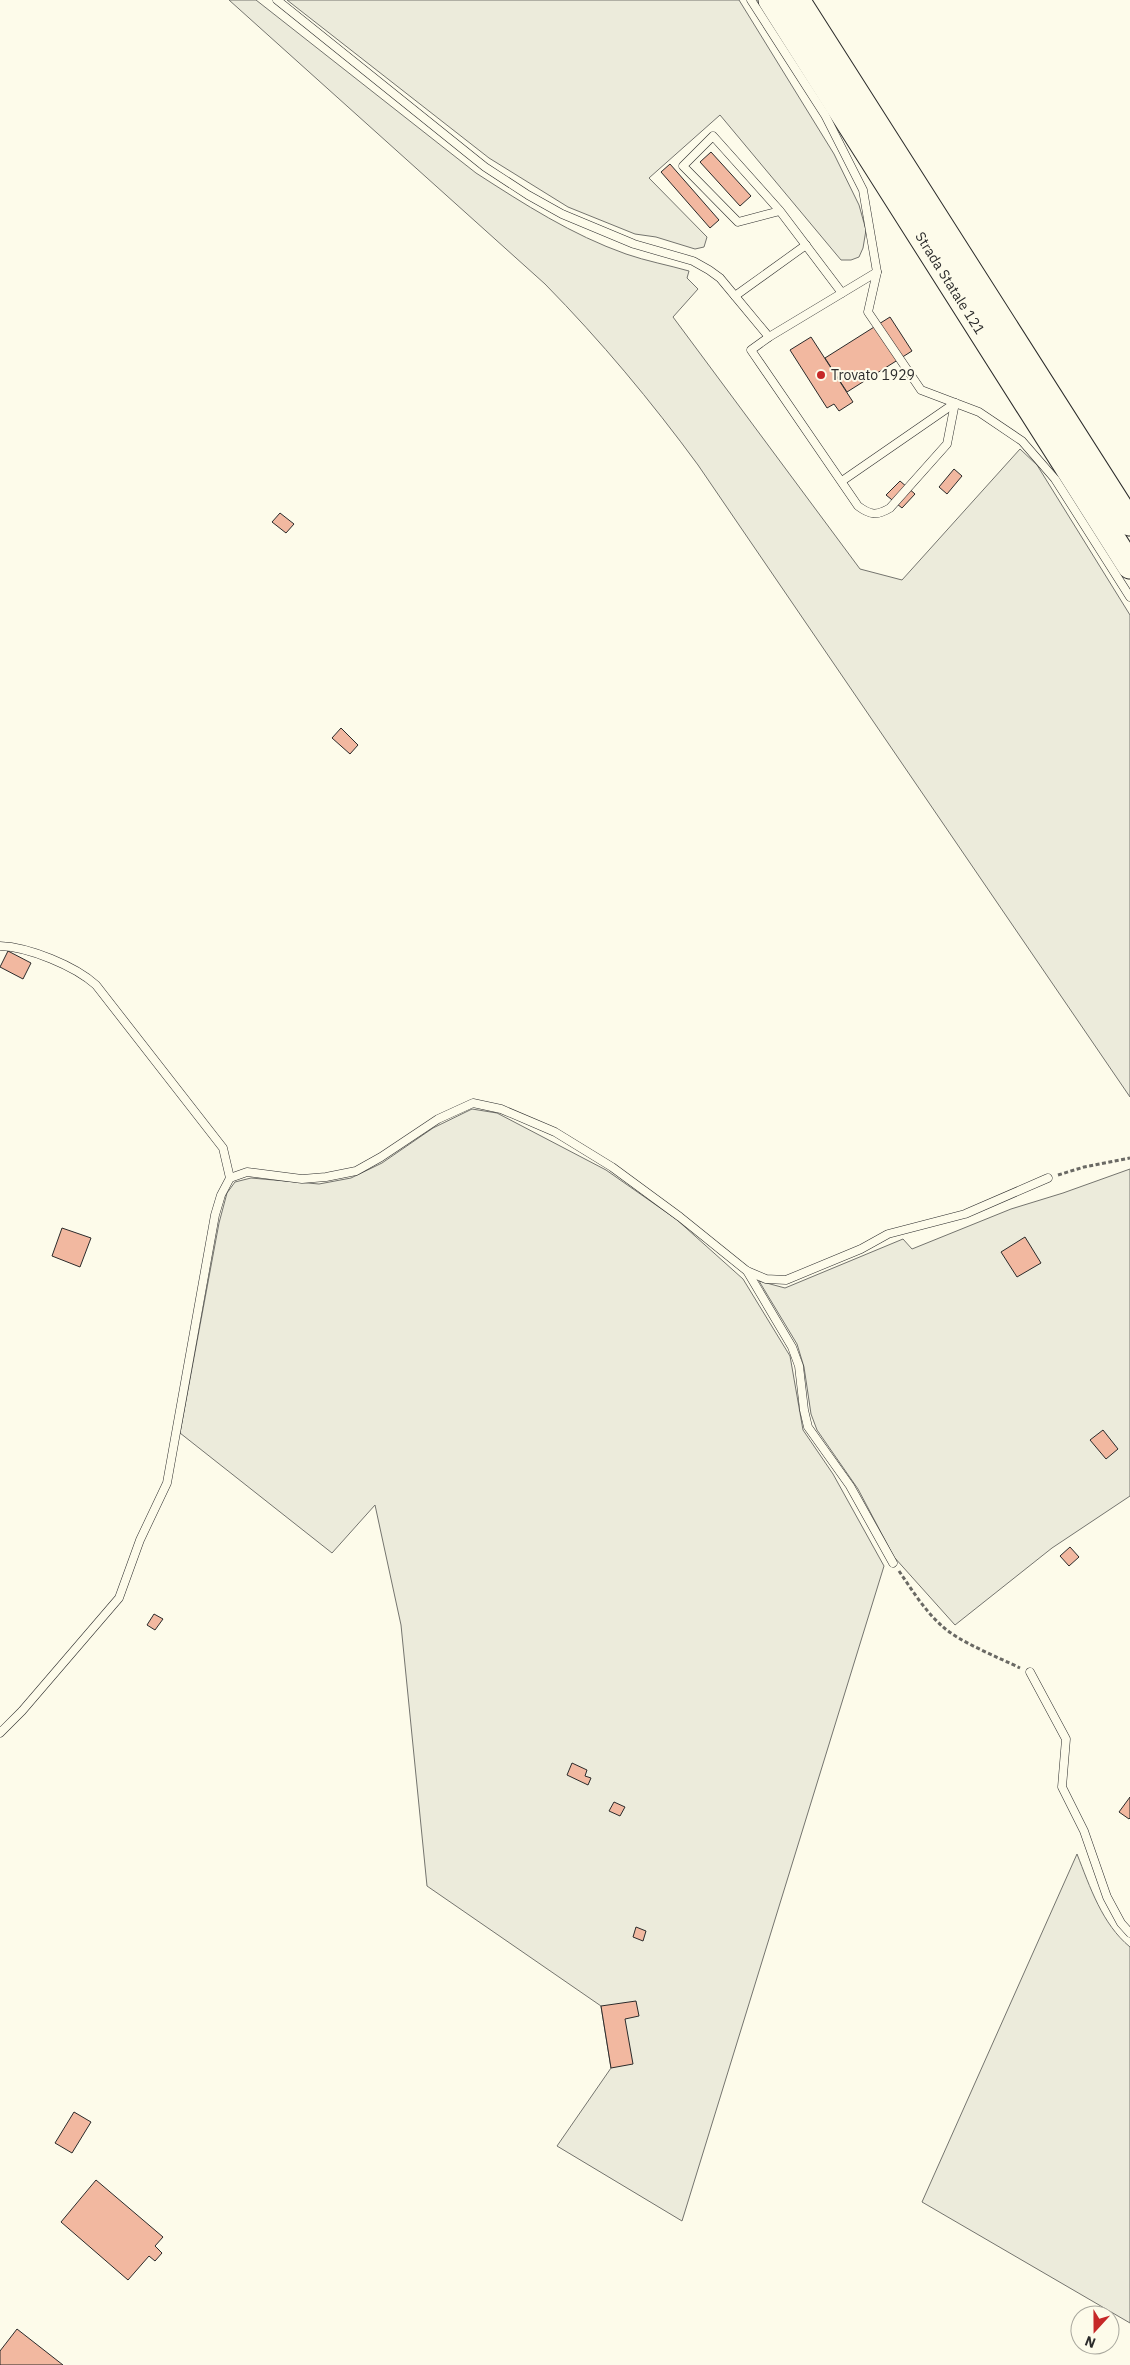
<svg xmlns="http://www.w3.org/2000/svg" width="1130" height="2365" font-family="'IBM Plex Sans',sans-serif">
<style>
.green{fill:#ecebdb;stroke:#74746e}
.building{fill:#f2b8a0;stroke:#2b2b2b}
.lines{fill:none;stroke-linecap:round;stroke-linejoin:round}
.lane-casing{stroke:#2b2b2b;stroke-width:9}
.primary-casing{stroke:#2b2b2b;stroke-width:27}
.path{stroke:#6a6964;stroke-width:3;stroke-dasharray:4 2.5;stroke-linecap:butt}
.lane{stroke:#fdfbea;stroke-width:8}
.primary{stroke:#fdfbea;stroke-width:25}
.poi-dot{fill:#c62828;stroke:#fdfbea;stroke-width:2}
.labels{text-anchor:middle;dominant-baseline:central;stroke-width:4;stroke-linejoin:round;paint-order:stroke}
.street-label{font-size:14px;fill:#2b2b2b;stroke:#fdfbea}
.poi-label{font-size:14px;fill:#2b2b2b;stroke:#fdfbea;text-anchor:start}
</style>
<rect width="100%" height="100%" fill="#fdfbea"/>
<g class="green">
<path d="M229 0H256L476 173C524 204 572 235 626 254 646 261 668 265 689 271L687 278 698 289 673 317 860 569 902 580 1020 449 1037 465 1130 615V1097L698 465C651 401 601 341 545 284Z"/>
<path d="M287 0H739L834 154 859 205 866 230 863 248 859 257 851 260H841L720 115 649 178 707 237 704 247 695 249 656 237 635 234 568 207 489 158Z"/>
<path d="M472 1109 497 1113 606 1170 676 1219 743 1279 790 1356 803 1430 833 1474 884 1566 682 2221 557 2146 611 2068 601 2006 427 1886 401 1625 375 1505 332 1553 180 1433 219 1223 227 1193 235 1182 251 1178 319 1184 351 1178 382 1163 433 1128Z"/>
<path d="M1130 1169V1496L1052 1548 955 1625 894 1557 858 1489 817 1430 811 1414 804 1367 797 1344 759 1281 785 1288 903 1239 912 1249 1011 1209 1063 1193Z"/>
<path d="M1077 1854C1090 1887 1102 1924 1130 1947V2323L922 2202Z"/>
</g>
<g class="building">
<path d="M711 152 751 196 740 206 700 162Z"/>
<path d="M670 164 719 220 710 228 661 172Z"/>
<path d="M890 317 912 351 847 392 825 358Z"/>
<path d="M811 337 853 402 839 411 834 404 827 408 790 350Z"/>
<path d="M954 469 962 476 947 494 939 487Z"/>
<path d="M900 481 915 494 902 508 886 495Z"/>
<path d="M280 513 294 524 286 533 272 522Z"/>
<path d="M341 728 358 745 350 754 332 738Z"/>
<path d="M8 951 31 963 23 979 0 967Z"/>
<path d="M62 1228 91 1238 80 1267 52 1256Z"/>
<path d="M1025 1237 1041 1263 1017 1277 1001 1252Z"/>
<path d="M1103 1430 1118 1449 1106 1459 1090 1440Z"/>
<path d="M1070 1547 1079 1557 1069 1566 1060 1556Z"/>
<path d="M154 1614 163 1619 155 1630 147 1625Z"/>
<path d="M572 1763 587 1770 585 1776 591 1778 588 1785 567 1775Z"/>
<path d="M1130 1797V1818L1129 1819 1119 1812Z"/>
<path d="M614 1802 625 1807 620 1816 609 1811Z"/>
<path d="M636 1927 646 1931 643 1941 633 1937Z"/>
<path d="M636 2001 639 2016 625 2019 633 2064 611 2068 601 2006Z"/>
<path d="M74 2112 91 2122 72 2153 55 2143Z"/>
<path d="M96 2180 163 2237 155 2246 162 2253 155 2261 149 2256 128 2280 61 2222Z"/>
<path d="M17 2329 63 2365H0V2351Z"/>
</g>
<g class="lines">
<g class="lane-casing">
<g id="lane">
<path d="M277 0 485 167 528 195 562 214 634 244 693 261 709 270 720 278 769 337"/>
<path d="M751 0 825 115 863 190 877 272 868 312 921 390 979 412 1022 441 1055 479 1130 597"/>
<path d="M780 211 738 222 683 166 713 136 780 211 842 293"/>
<path d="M877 272 769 337 751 350 858 506C870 515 877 516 890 508L947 444 955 403"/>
<path d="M735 296 806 245"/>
<path d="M842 481 955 403"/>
<path d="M0 946C29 947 75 966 96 985L223 1148 230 1178"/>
<path d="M747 1271 792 1347 799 1366 804 1410 808 1427 850 1486 893 1563"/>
<path d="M1030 1672 1066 1739 1062 1787 1084 1831 1107 1897 1121 1923 1130 1933"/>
<path d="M0 1733 22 1711 119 1598 140 1540 167 1483 215 1215 221 1195 230 1178 247 1172 302 1179 326 1177 356 1171 381 1157 438 1119 473 1103 501 1109 555 1132 612 1167 680 1217 747 1271 766 1279 786 1280 861 1249 888 1234 965 1214 1048 1178"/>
</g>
</g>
<g class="primary-casing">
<g id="primary">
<path d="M771 0 1130 566"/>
<path d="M797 0 1130 523"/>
</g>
</g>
<g class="path">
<path d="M1058 1175 1084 1167 1130 1158"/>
<path d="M899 1571C912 1590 925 1611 942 1626 959 1642 998 1657 1020 1668"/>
</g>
<use href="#lane" class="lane"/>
<use href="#primary" class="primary"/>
</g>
<circle class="poi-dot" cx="821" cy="375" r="5"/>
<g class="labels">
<g class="street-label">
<text transform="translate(950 283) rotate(58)">Strada Statale 121</text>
</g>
<g class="poi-label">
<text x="831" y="375">Trovato 1929</text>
</g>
</g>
<g transform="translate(1095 2330) rotate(201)"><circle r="24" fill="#fdfbea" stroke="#a9a89e"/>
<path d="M0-4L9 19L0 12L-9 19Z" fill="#c62828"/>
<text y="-8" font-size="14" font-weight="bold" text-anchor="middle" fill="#2b2b2b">N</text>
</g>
</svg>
